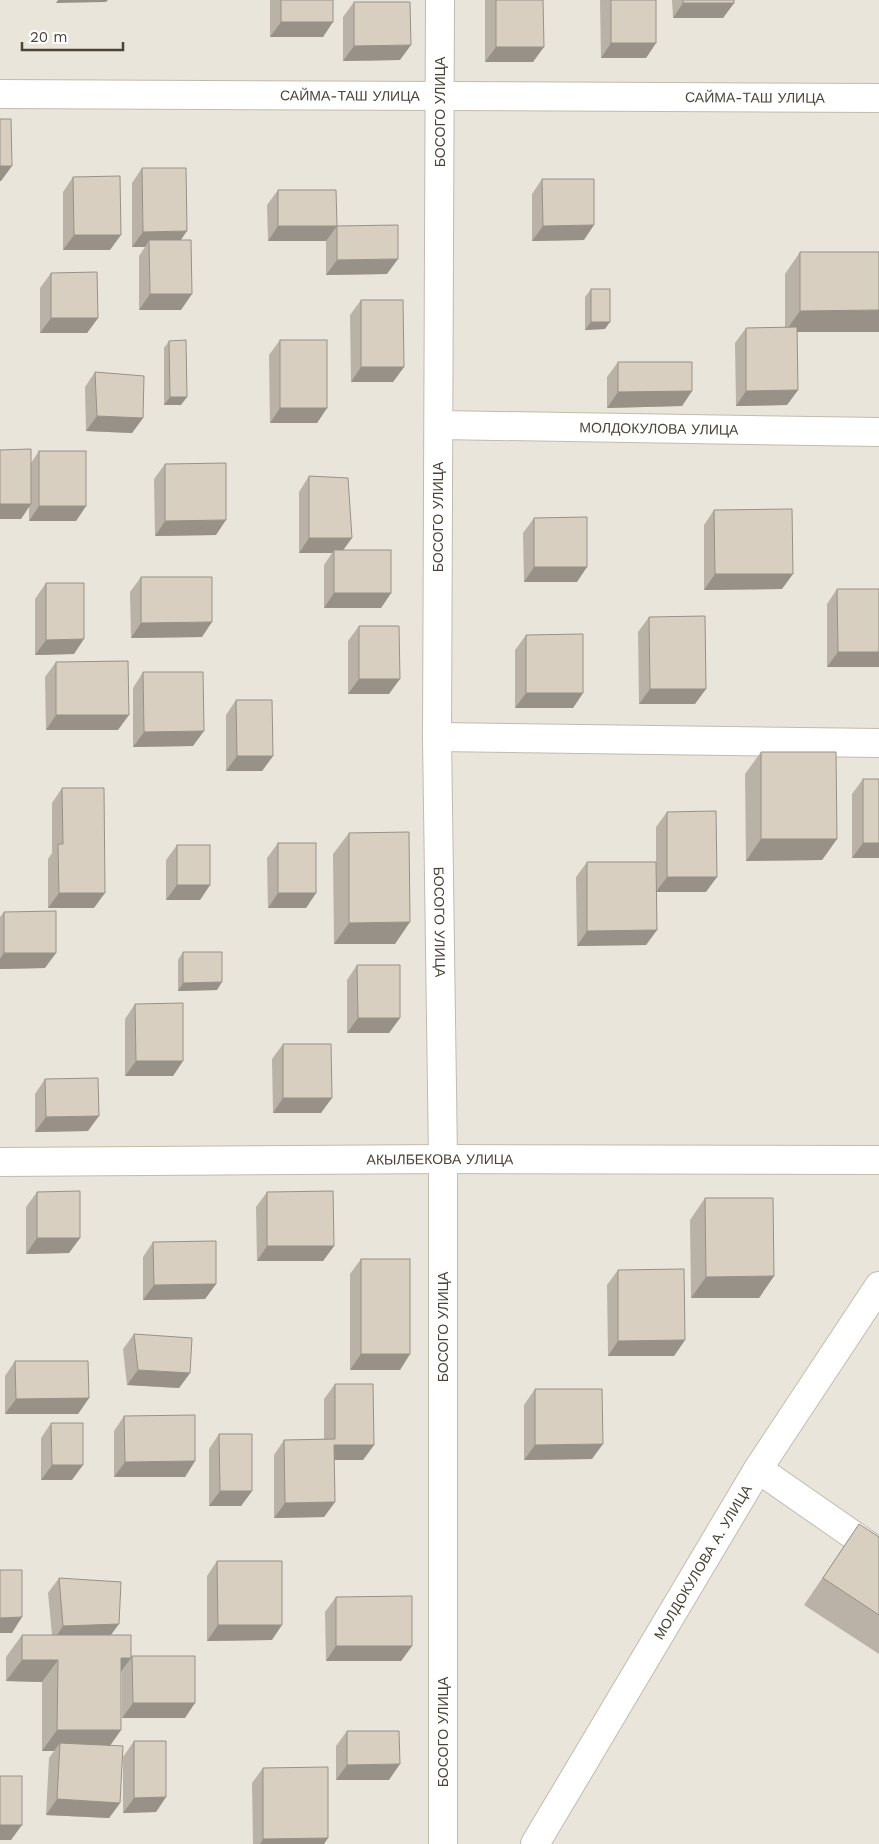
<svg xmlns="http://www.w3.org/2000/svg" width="879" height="1844" font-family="'Work Sans',sans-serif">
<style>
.residential{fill:#eae5da}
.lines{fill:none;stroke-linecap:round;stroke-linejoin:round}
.minor-casing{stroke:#c2bbae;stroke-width:30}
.minor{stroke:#fff;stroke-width:28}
.wall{fill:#bab2a6}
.shaded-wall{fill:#979187}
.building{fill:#d8cfc1;stroke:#979187}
.labels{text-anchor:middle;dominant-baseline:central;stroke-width:4.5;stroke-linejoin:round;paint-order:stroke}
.street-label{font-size:14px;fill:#4b4439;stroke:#fff}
</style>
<rect width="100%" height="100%" fill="#f6f3ec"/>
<rect class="residential" x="0" y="0" width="879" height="1844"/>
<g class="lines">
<g class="minor-casing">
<g id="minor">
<path id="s1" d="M440 0 437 737 443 1159V1844"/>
<path id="s2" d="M0 94 879 98"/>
<path id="s3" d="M439 425 879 432"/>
<path d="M437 737 879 743"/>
<path id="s4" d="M0 1162 443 1159 879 1160"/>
<path d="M758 1469 879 1553"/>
<path id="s5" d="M535 1844 758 1469 879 1286"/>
</g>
</g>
<use href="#minor" class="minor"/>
</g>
<g class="wall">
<path d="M270 0H333L323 37H270Z"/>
<path d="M485 0H543L533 62H485Z"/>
<path d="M600 0H656V43L646 58H601Z"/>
<path d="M672 0H734V3L723 18H673Z"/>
<path d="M354 2 400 60 343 61V17Z"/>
<path d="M142 168 181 240V310H139V256L145 247H132V183Z"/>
<path d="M73 177 110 250H63V192Z"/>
<path d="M542 179 584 240 532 241V194Z"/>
<path d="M278 190 337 226 387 274 326 275V241H268L267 205Z"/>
<path d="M800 252 879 332H797L798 390 787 405 736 406 735 343 746 328 785 327V274Z"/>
<path d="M51 273 98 318 87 333H40V288Z"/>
<path d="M591 289 605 329 585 330V297Z"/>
<path d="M361 300 404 367 393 382H351L350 315Z"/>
<path d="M280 340 327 408 317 423H270L269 355Z"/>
<path d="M169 341 181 405H164V348Z"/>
<path d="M618 362 692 391 682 406 607 408V377Z"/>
<path d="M95 372 143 418 132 433 86 431 85 387Z"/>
<path d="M39 451 86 506 76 521H29V507L21 519 31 463Z"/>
<path d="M165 464 216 535 155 536 154 479Z"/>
<path d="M309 476 352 538 343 550 391 593 381 608H324V565L332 553H299V492Z"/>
<path d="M714 510 782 589 704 590V525Z"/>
<path d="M534 518 577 582H524L523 533Z"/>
<path d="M141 577 202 637 131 638 130 592Z"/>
<path d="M46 583 74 654 35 655V599Z"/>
<path d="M837 589 879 667H827V604Z"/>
<path d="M649 617 695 704H639L638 632Z"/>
<path d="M359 626 389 694H348V641Z"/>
<path d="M526 635 583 693 573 708H515V650Z"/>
<path d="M56 662 118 730H46L45 677Z"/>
<path d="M143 672 193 746 133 747V688Z"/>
<path d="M236 700 273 756 262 771H226V715Z"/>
<path d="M761 752 837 839 822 860 746 861 745 774Z"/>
<path d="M863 779 879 858H852V794Z"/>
<path d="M62 788 94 908H48V859L52 853V803Z"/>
<path d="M667 812 706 892H657V930L646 945 577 946 576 877 587 862H656V827Z"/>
<path d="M349 833 395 944H334L333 854Z"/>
<path d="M278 843 316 893 306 908H268L267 858Z"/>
<path d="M177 845 210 885 200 900H166V860Z"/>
<path d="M4 912 45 968 0 969V917Z"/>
<path d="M183 952 217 990 178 991V960Z"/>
<path d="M357 965 400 1018 389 1033H347V980Z"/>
<path d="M135 1004 183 1061 173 1076H125V1019Z"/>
<path d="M283 1044 321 1113H273L272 1059Z"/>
<path d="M45 1079 88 1131 35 1132V1094Z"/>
<path d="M37 1192 80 1238 69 1253 26 1254V1207Z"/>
<path d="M267 1192 334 1246 323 1261H257L256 1207Z"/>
<path d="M705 1198 774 1276 759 1298H691L690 1220Z"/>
<path d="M153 1242 216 1284 205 1299 143 1300V1257Z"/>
<path d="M361 1259 410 1354 400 1370H350V1274Z"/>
<path d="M618 1270 685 1340 674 1356H608L607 1285Z"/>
<path d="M134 1334 190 1373 179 1388 127 1385 123 1349Z"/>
<path d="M15 1361 89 1398 78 1414H5V1376Z"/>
<path d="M335 1384 374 1445 363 1460H334L335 1502 324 1517 274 1518V1455L284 1440 324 1439V1399Z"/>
<path d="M535 1389 592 1459 524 1460V1405Z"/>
<path d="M124 1416 195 1461 185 1477H114V1431Z"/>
<path d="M51 1423 72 1480H41V1438Z"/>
<path d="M219 1434 252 1491 241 1506H209V1449Z"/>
<path d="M859 1524 879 1537V1654L804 1605Z"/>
<path d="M217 1561 272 1640 207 1641V1576Z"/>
<path d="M59 1578 111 1635 121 1673V1730L110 1746 120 1803 109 1818 46 1815 49 1758 54 1751H42V1682L6 1681V1657L22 1635H52L48 1593Z"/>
<path d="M336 1597 412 1646 401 1661H326L325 1612Z"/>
<path d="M132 1656 185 1718H122V1671Z"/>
<path d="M347 1731 389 1780H336V1746Z"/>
<path d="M134 1741 166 1797 156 1812 123 1813V1757Z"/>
<path d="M263 1768 324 1844H253L252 1783Z"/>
</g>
<g class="shaded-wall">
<path d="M58 0H108L106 2 56 3Z"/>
<path d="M683 3H734L723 18H673Z"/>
<path d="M281 22H333L323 37H270Z"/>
<path d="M611 43H656L646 58H601Z"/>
<path d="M411 45 400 60 343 61 354 46Z"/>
<path d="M496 47H544L533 62H485Z"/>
<path d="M0 166H12L1 181H0Z"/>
<path d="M594 225 584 240 532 241 543 226Z"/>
<path d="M278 226H337L326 241H268Z"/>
<path d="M187 231 176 247 149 240 145 247H132L143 232Z"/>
<path d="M74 235H121L110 250H63Z"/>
<path d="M398 259 387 274 326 275 337 260Z"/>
<path d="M150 294H192L181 310H139Z"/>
<path d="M879 310V332H785L800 311Z"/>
<path d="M51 318H98L87 333H40Z"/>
<path d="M591 322H610L605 329 585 330Z"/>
<path d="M361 367H404L393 382H351Z"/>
<path d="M798 390 787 405 736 406 746 391Z"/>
<path d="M692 391 682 406 607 408 618 392Z"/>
<path d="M170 397H187L181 405H164Z"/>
<path d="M280 408H327L317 423H270Z"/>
<path d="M97 416 143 418 132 433 86 431Z"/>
<path d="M0 504H31L21 519H0Z"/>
<path d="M39 506H86L76 521H29Z"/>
<path d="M226 520 216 535 155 536 165 521Z"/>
<path d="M309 538H352L341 553 334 550 332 553H299Z"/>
<path d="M534 567H587L577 582H524Z"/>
<path d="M715 574H793L782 589 704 590Z"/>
<path d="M334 593H391L381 608H324Z"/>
<path d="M212 622 202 637 131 638 141 623Z"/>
<path d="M84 639 74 654 35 655 46 640Z"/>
<path d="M838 652H879V667H827Z"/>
<path d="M359 679H400L389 694H348Z"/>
<path d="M650 689H706L695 704H639Z"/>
<path d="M526 693H583L573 708H515Z"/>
<path d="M56 715H129L118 730H46Z"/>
<path d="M204 731 193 746 133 747 144 732Z"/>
<path d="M237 756H273L262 771H226Z"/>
<path d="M761 839H837L822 860 746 861Z"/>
<path d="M863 843H879V858H852Z"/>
<path d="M667 877H717L706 892H656Z"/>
<path d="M177 885H210L200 900H166Z"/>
<path d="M59 893H105L94 908H48Z"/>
<path d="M278 893H316L306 908H268Z"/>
<path d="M410 922 395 944H334L349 923Z"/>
<path d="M657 930 646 945 577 946 587 931Z"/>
<path d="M4 953H56L45 968 0 969V959Z"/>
<path d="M222 982 217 990 178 991 183 983Z"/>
<path d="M358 1018H400L389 1033H347Z"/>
<path d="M136 1061H183L173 1076H125Z"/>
<path d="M283 1098H332L321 1113H273Z"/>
<path d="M99 1116 88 1131 35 1132 46 1117Z"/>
<path d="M37 1238H80L69 1253 26 1254Z"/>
<path d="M267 1246H334L323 1261H257Z"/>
<path d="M774 1276 759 1298H691L706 1277Z"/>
<path d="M216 1284 205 1299 143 1300 154 1285Z"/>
<path d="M685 1340 674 1356H608L618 1341Z"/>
<path d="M361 1354H410L400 1370H350Z"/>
<path d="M138 1370 190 1373 179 1388 127 1385Z"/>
<path d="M89 1398 78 1414H5L16 1399Z"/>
<path d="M603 1444 592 1459 524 1460 535 1445Z"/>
<path d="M334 1445H374L363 1460H324Z"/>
<path d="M195 1461 185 1477H114L125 1462Z"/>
<path d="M52 1465H83L72 1480H41Z"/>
<path d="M220 1491H252L241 1506H209Z"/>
<path d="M335 1502 324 1517 274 1518 285 1503Z"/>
<path d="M22 1617 12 1633H0V1618Z"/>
<path d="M119 1624 108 1639 53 1641 63 1626Z"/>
<path d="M218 1625H282L272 1640 207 1641Z"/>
<path d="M336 1646H412L401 1661H326Z"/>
<path d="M121 1658H131L116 1679Z"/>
<path d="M22 1660H58L42 1682 6 1681Z"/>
<path d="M133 1703H195L185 1718H122Z"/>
<path d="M57 1730H121L106 1751 60 1743 54 1751H42Z"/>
<path d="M400 1764 389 1780H336L347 1765Z"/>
<path d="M166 1797 156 1812 123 1813 134 1798Z"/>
<path d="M57 1799 120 1803 109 1818 46 1815Z"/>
<path d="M0 1825H22L11 1840H0Z"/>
<path d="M328 1838 324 1844H260L263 1839Z"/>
</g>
<g class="building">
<rect x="281" y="0" width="52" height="22"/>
<path d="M496 0H543L544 47H496Z"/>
<rect x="611" y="0" width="45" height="43"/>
<rect x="683" y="0" width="51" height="3"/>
<path d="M354 2H410L411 45 354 46Z"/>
<path d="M0 119H11L12 166H0Z"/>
<path d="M142 168H186L187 231 143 232Z"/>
<path d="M120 176 121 235H74L73 177Z"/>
<path d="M542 179H594V225L543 226Z"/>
<path d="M278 190H336L337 226 398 225V259L337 260V226H278Z"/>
<path d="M149 240H191L192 294H150Z"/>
<path d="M800 252H879V310L800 311Z"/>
<path d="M97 272 98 318H51V273Z"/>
<rect x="591" y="289" width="19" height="33"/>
<path d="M361 300H403L404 367H361Z"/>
<path d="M797 327 798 390 746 391V328Z"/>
<path d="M186 340 187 397H170L169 341Z"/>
<rect x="280" y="340" width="47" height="68"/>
<path d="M618 362H692V391L618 392Z"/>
<path d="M95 372 144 376 143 418 97 416Z"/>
<path d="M31 449V504H0V450Z"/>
<rect x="39" y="451" width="47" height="55"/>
<path d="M226 463V520L165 521V464Z"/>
<path d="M309 476 348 478 352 538H309Z"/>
<path d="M792 509 793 574H715L714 510Z"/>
<path d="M587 517V567H534V518Z"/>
<rect x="334" y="550" width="57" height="43"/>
<path d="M141 577H212V622L141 623Z"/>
<path d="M46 583H84V639L46 640Z"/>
<path d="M837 589H879V652H838Z"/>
<path d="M705 616 706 689H650L649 617Z"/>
<path d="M359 626H399L400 679H359Z"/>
<path d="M583 634V693H526V635Z"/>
<path d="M128 661 129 715H56V662Z"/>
<path d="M143 672H203L204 731 144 732Z"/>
<path d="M236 700H272L273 756H237Z"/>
<path d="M761 752H836L837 839H761Z"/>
<rect x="863" y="779" width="16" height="64"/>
<path d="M62 788H104L105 893H59L58 844H63Z"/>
<path d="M716 811 717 877H667V812Z"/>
<path d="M409 832 410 922 349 923V833Z"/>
<rect x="278" y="843" width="38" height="50"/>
<rect x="177" y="845" width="33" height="40"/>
<path d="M587 862H656L657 930 587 931Z"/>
<path d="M56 911V953H4V912Z"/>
<path d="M183 952H222V982L183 983Z"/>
<path d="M357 965H400V1018H358Z"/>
<path d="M183 1003V1061H136L135 1004Z"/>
<path d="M283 1044H331L332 1098H283Z"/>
<path d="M98 1078 99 1116 46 1117 45 1079Z"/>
<path d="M80 1191V1238H37V1192Z"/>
<path d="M333 1191 334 1246H267V1192Z"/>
<path d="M705 1198H773L774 1276 706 1277Z"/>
<path d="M216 1241V1284L154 1285 153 1242Z"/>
<rect x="361" y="1259" width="49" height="95"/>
<path d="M684 1269 685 1340 618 1341V1270Z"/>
<path d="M134 1334 192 1338 190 1373 138 1370Z"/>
<path d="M15 1361H88L89 1398 16 1399Z"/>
<path d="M335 1384H373L374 1445H334L335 1502 285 1503 284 1440 335 1439Z"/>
<path d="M535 1389H602L603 1444 535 1445Z"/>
<path d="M195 1415V1461L125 1462 124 1416Z"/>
<path d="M51 1423H83V1465H52Z"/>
<path d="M219 1434H252V1491H220Z"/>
<path d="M859 1524 879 1537V1615L823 1578Z"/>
<path d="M217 1561H282V1625H218Z"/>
<path d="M0 1570H22V1617L0 1618Z"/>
<path d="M59 1578 121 1582 119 1624 63 1626Z"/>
<path d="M412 1596V1646H336V1597Z"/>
<path d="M22 1635H131V1658H121V1730H57L58 1660H22Z"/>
<path d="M132 1656H195V1703H133Z"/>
<path d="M347 1731H399L400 1764 347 1765Z"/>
<path d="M134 1741H166V1797L134 1798Z"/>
<path d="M60 1743 123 1746 120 1803 57 1799Z"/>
<path d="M328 1767V1838L263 1839V1768Z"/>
<rect x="0" y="1776" width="22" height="49"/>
</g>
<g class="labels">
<g class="street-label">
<text stroke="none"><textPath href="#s2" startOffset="350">САЙМА-ТАШ УЛИЦА</textPath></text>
<text stroke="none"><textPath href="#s2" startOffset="755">САЙМА-ТАШ УЛИЦА</textPath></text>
<text transform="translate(440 112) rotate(-90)">БОСОГО УЛИЦА</text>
<text stroke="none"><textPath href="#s3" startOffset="220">МОЛДОКУЛОВА УЛИЦА</textPath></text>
<text transform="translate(438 517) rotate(-90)">БОСОГО УЛИЦА</text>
<text stroke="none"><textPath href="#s1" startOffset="922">БОСОГО УЛИЦА</textPath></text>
<text stroke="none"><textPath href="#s4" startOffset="440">АКЫЛБЕКОВА УЛИЦА</textPath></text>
<text transform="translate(443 1327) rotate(-90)">БОСОГО УЛИЦА</text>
<text stroke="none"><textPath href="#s5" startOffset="328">МОЛДОКУЛОВА А. УЛИЦА</textPath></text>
<text transform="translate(443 1732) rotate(-90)">БОСОГО УЛИЦА</text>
</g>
</g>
<path d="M22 42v8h101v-8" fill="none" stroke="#4b4439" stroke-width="2.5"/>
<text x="30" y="42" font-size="15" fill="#4b4439" stroke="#ffffff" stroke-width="4" paint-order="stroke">20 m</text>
</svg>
